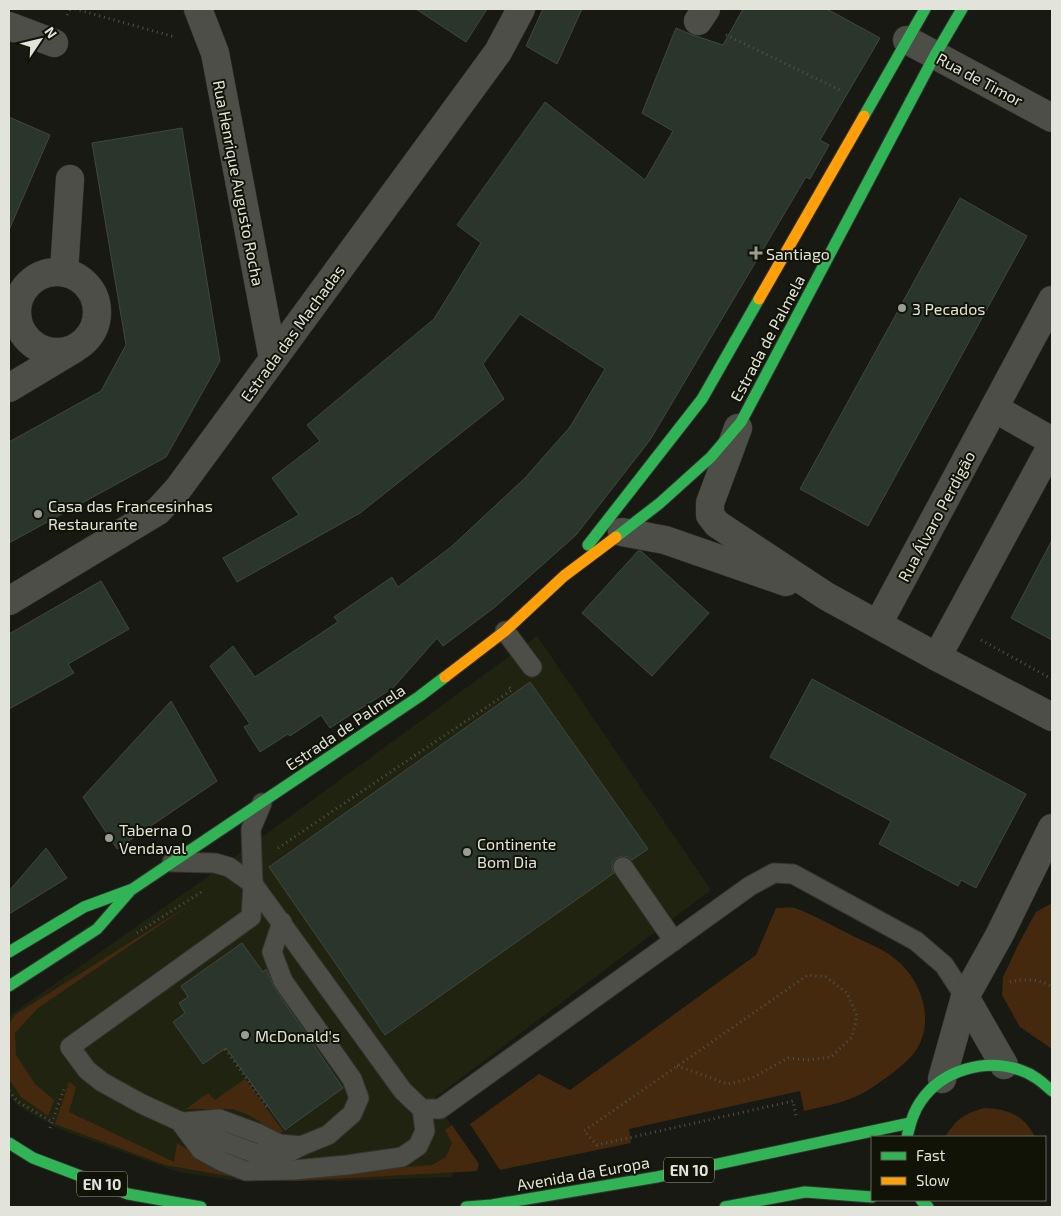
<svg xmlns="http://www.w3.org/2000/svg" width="1061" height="1216" font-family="'Exo 2',sans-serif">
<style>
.built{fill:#202310}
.green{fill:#44290f}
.building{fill:#2a362b;stroke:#424640}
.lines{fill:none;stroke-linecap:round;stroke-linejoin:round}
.lane-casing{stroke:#33352f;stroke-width:21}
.street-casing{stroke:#33352f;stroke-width:29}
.fast-casing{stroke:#33352f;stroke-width:13}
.slow-casing{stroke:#33352f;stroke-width:13}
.path{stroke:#51524d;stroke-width:3;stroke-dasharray:1 4;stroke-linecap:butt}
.lane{stroke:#4d4e47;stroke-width:19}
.street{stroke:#4d4e47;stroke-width:28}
.fast{stroke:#30b455;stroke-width:11}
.slow{stroke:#ff9f0a;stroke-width:11}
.poi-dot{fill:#9b9d95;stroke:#111306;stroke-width:2}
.labels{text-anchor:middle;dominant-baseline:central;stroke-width:4;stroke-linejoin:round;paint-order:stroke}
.shield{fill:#111306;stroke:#a3a59b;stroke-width:1}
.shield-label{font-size:15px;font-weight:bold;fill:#e2e4db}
.street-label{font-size:16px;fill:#e2e4db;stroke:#111306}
.poi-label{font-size:16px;fill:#e2e4db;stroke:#111306;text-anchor:start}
</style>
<rect width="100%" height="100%" fill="#181912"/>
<path class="built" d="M537 636 711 890 436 1097 466 1154 451 1177 341 1181 231 1180 178 1172 59 1129 18 1106 9 1095V1016L207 877Z"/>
<g class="green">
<path d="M1052 903V1049L1020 1027 1002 995 1003 977 1019 943 1036 912Z"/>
<path d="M191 904 38 1008 15 1033 16 1055 35 1084 54 1100 48 1116 21 1097 9 1079V1023L16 1014Z"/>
<path d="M776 908C782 908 790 907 795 908 814 915 833 926 851 935 867 943 887 950 900 963 924 986 935 1025 914 1053 906 1064 875 1087 863 1093 845 1103 824 1106 804 1111L800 1091 629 1129 631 1143 500 1170 470 1124 539 1074 570 1090 756 955Z"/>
<path d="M245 1079 283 1131 280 1133 266 1126 249 1115 232 1109H186L208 1093 215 1100Z"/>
<path d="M69 1082 76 1087 69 1112 174 1162 177 1143 222 1170 311 1175 432 1165 446 1157 452 1143 445 1130 452 1125 479 1164 477 1171 296 1181 251 1180 165 1165 55 1124Z"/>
<path d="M984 1108C1008 1109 1024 1115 1035 1137H945C956 1119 964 1114 984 1108Z"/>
</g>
<g class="building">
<path d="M416 9H487L466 42Z"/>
<path d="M543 9H582L557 64 526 46Z"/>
<path d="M743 9H827L880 38 820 140 829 145 810 179 806 177 650 440 576 535 495 607 443 646 437 638 393 688 330 728 321 715 290 736 288 734 260 752 244 727 250 724 210 666 233 646 255 677 338 622 334 617 392 577 398 587 451 547 525 478 570 427 605 369 520 314 483 364 504 399 360 513 237 582 223 558 299 515 272 478 320 441 307 425 434 319 481 243 457 225 545 102 645 180 673 131 642 113 676 28 690 34 723 45Z"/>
<path d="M9 117 50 135 9 230Z"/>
<path d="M182 128 220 361 166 457 9 543V442L101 391 126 345 92 143Z"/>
<path d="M960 198 1027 236 868 526 800 489Z"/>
<path d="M1052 540V640L1011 618Z"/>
<path d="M638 551H641L709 613 652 676 582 613Z"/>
<path d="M101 581 129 629 68 664 74 673 9 709V634Z"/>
<path d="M812 679 1026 794 976 888 961 880 958 886 879 844 891 821 770 757Z"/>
<path d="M530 682 648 849 632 860 628 857 623 856 616 858 613 862 612 867 614 873 385 1035 269 867Z"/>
<path d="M171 701 217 781 117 849 83 797Z"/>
<path d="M46 848 67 878 9 914V891Z"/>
<path d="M242 943 263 972 266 969 274 987 343 1088 285 1130 226 1048 203 1064 173 1022 185 1013 179 1003 188 997 181 986Z"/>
</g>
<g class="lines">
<g class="lane-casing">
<g id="lane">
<path d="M505 631 532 667"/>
<path d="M262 803 251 829 253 884 251 917 70 1047 87 1070 102 1082 142 1104 225 1142 254 1153 282 1156 301 1146"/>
<path d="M172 862 215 863 229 867 253 884 403 1091 422 1109H440L750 886 774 873 793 874 916 941 944 965 965 997"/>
<path d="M623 867 674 941"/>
<path d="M184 1122 219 1119 257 1133 279 1144 301 1146 328 1135 352 1114 359 1098 352 1079 283 981 272 952 282 922"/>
<path d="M181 1123 201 1150 223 1162 246 1171 294 1170 347 1165 402 1157 418 1146 425 1131 422 1109"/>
</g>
</g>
<g class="street-casing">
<g id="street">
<path d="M198 9 215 53 273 359"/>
<path d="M698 21 706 9"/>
<path d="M9 26 54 43"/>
<path d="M907 40 1052 118"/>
<circle cx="57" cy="312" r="40"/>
<path d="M64 272 70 179"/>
<path d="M9 388 74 349"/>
<path d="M994 408 1052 441"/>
<path d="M738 428 710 503V515L717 524 826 596 937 657 1052 717"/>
<path d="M622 532 665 540 786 582"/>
<path d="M9 601 158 511 178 489 498 52 521 9"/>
<path d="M878 624 1052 300"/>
<path d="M937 657 1052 445"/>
<path d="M965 997 1004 1065"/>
<path d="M942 1079 965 997 1000 934 1052 828"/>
</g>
</g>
<g class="fast-casing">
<g id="fast">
<path d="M864 116 925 9"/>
<path d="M616 537 660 503 711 457 741 422 935 55 962 9"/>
<path d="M588 545 702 399 759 299"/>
<path d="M9 952 84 907 130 890"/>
<path d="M9 986 97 929 131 890 420 696 445 677"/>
<path d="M907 1137C910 1125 913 1112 921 1101 942 1070 985 1058 1020 1070 1033 1074 1042 1082 1052 1091"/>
<path d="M9 1143 33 1158 128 1194 201 1207"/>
<path d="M921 1200 928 1207"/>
<path d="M466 1207 492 1205 657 1177 910 1123"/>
<path d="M725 1207 805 1192 872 1197"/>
</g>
</g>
<g class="slow-casing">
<g id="slow">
<path d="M759 299 864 116"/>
<path d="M445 677 505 631 564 576 616 537"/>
</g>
</g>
<g class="path">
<path d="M75 9 175 37"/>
<path d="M67 15 70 9"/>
<path d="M726 35 842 91"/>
<path d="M981 640 1052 679"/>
<path d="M278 848 512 690 509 687"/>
<path d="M137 933 203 891"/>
<path d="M1010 982C1023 978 1041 979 1052 987"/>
<path d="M225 1049 267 1107"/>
<path d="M677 1066 728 1084 752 1078 788 1058 807 1060 831 1057 852 1037 857 1016 847 993 826 977 808 975 584 1131 597 1145 793 1101 796 1116"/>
<path d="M9 1091 17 1101 52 1122"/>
<path d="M50 1128 65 1086"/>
</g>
<use href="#lane" class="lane"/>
<use href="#street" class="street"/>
<use href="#fast" class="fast"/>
<use href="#slow" class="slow"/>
</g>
<g class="poi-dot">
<path d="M753.5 245.5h5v5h5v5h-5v5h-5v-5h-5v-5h5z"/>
<circle cx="902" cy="308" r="5"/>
<circle cx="38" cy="514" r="5"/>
<circle cx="109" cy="838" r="5"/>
<circle cx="467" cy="852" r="5"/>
<circle cx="245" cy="1035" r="5"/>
</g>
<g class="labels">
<g class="shield">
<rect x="664" y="1157.5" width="50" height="25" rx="4"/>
<rect x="77" y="1171.5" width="50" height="25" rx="4"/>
</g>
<g class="shield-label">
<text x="689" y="1170">EN 10</text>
<text x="102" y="1184">EN 10</text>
</g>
<g class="street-label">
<text transform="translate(980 79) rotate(28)">Rua de Timor</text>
<text transform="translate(239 183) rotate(79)">Rua Henrique Augusto Rocha</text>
<text transform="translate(292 333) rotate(-54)">Estrada das Machadas</text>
<text transform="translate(767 338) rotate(-62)">Estrada de Palmela</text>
<text transform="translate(936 516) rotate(-62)">Rua Álvaro Perdigão</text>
<text transform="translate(345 727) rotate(-34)">Estrada de Palmela</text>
<text transform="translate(583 1173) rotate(-10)">Avenida da Europa</text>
</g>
<g class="poi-label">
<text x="766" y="253">Santiago</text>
<text x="912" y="308">3 Pecados</text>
<text x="48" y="505">Casa das Francesinhas<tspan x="48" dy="18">Restaurante</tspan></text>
<text x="119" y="829">Taberna O<tspan x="119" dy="18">Vendaval</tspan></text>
<text x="477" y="843">Continente<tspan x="477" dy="18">Bom Dia</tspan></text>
<text x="255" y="1035">McDonald's</text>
</g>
</g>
<rect width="1061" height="1216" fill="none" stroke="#e2e4db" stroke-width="20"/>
<rect x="871" y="1136" width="175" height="65" fill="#111306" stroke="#65675b"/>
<rect x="881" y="1152" width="25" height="8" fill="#30b455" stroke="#65675b"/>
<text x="916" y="1161" font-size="15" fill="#e2e4db">Fast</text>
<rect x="881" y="1177" width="25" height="8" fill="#ff9f0a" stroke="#65675b"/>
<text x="916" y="1186" font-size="15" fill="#e2e4db">Slow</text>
<g transform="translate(40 40) rotate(55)" stroke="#111306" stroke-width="4" paint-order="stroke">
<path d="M0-4L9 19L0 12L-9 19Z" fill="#e2e4db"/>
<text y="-8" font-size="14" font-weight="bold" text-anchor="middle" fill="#e2e4db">N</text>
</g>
</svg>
